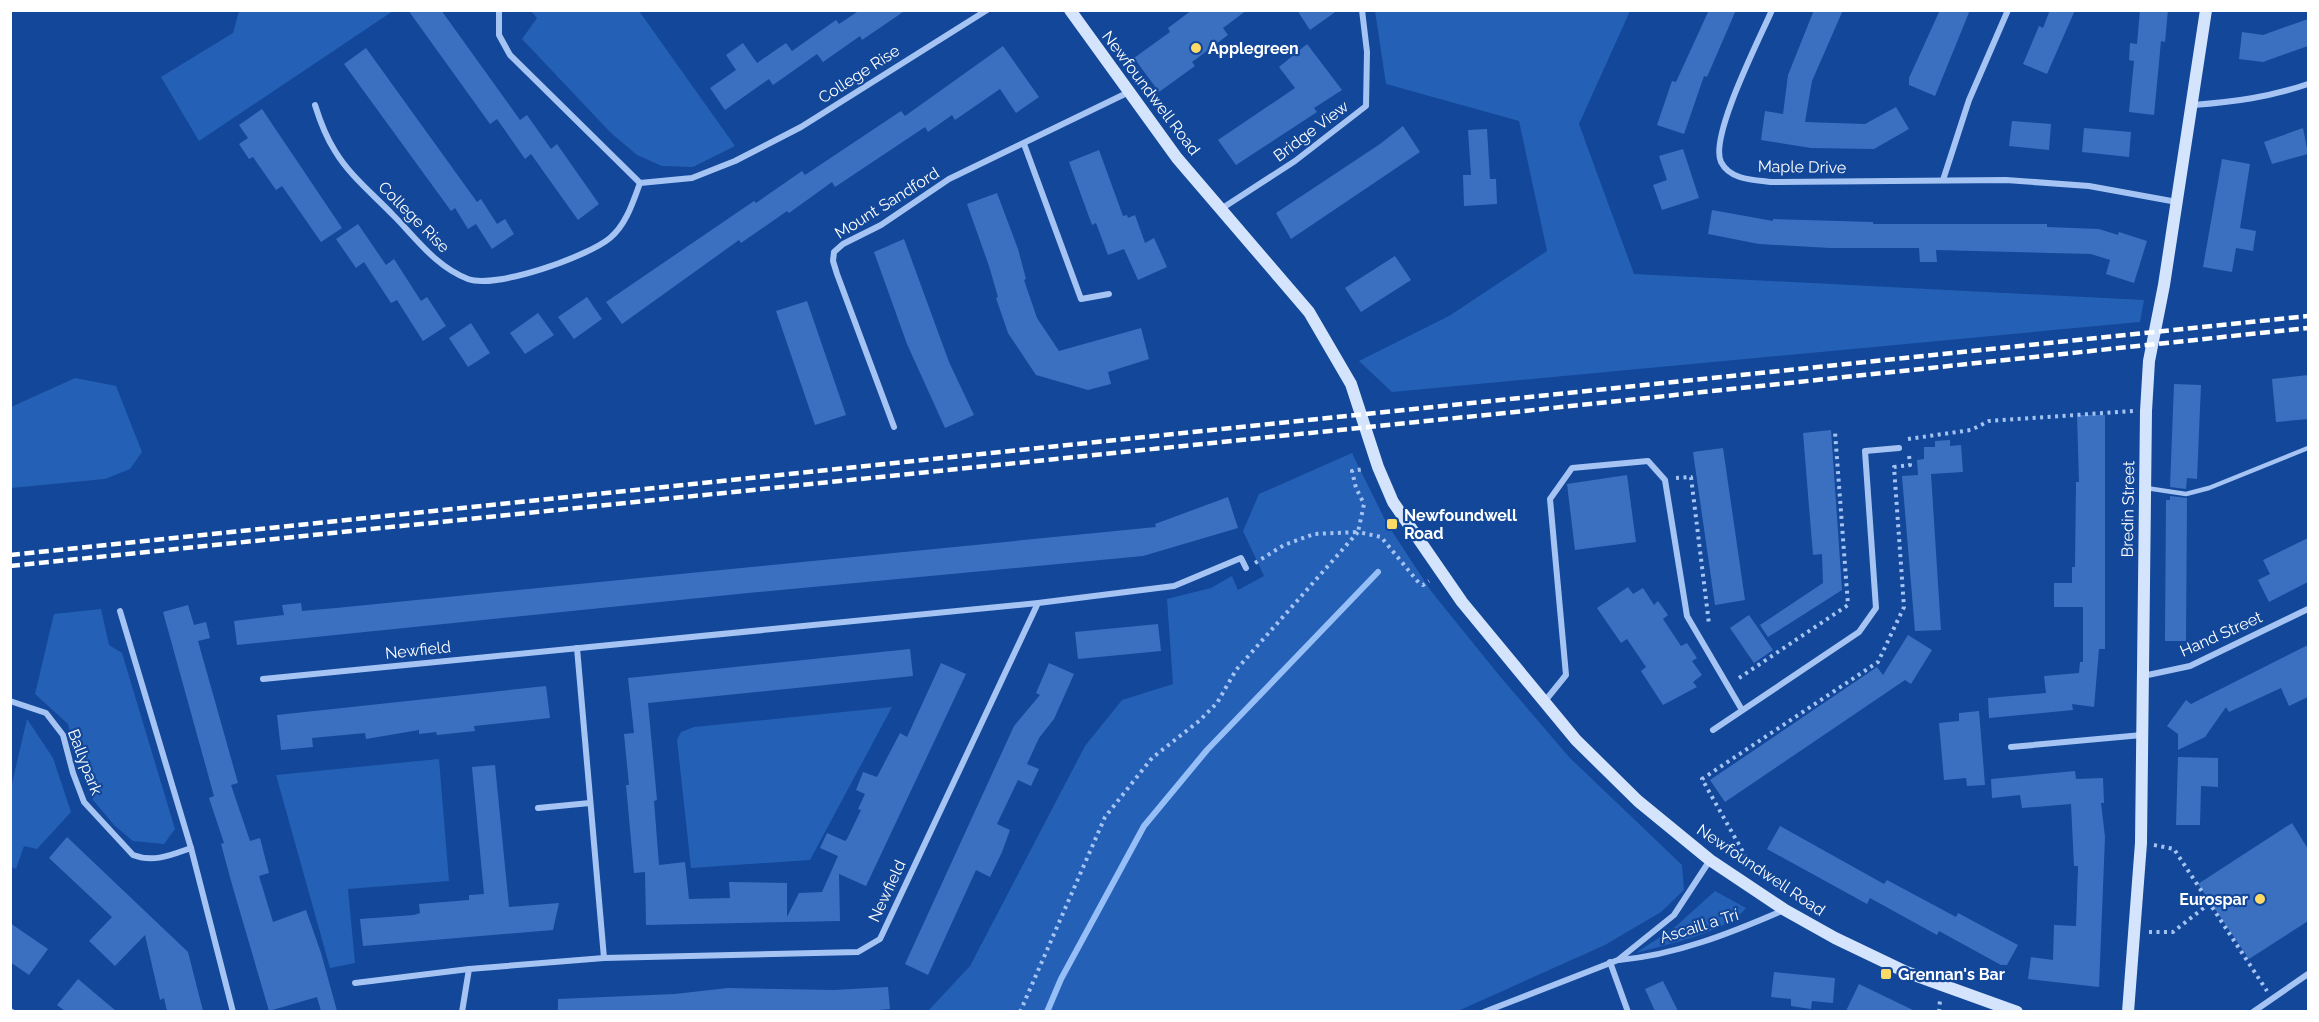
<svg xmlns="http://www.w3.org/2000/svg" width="2319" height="1022" font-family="Raleway,sans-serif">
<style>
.green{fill:#2560b7}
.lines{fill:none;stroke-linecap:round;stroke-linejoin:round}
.stream{stroke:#96bff7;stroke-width:6}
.building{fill:#3b70c1}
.path{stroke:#a5c4f3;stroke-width:4;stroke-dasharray:3 4.5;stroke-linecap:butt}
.service{stroke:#a5c4f3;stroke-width:4.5}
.minor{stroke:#a5c4f3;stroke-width:6}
.secondary{stroke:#d4e4fd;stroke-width:12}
.rail{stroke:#fff;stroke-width:4.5;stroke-dasharray:10 4.5;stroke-linecap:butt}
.poi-dot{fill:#ffda67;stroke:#124799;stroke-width:2}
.labels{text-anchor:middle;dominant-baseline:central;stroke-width:4.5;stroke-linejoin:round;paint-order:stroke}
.poi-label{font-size:16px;font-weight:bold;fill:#fff;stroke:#124799;text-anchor:start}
.street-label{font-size:16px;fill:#fff;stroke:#124799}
</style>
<rect width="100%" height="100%" fill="#124799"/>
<g class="green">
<path d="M239 11V10L393 11 199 141 161 77 233 33Z"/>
<path d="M531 11H639L735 146 693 167 662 166 637 155 611 133 522 39 537 18Z"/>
<path d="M1375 11H1630L1579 124 1634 274 2144 300 2140 322 1392 392 1359 361 1449 316 1547 251 1519 121 1386 84Z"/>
<path d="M75 378 116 386 142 452 130 469 105 479 11 488V407Z"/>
<path d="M1352 453 1386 522 1431 591 1498 674 1569 757 1682 865 1684 890 1661 912 1605 945 1458 1011H928L970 966 1085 746 1122 700 1173 684 1167 599 1211 588 1232 576 1238 590 1264 576 1243 531 1259 494Z"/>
<path d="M101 609 109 645 122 653 175 829 164 844 133 841 115 826 93 800 79 766 68 724 35 694 54 614Z"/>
<path d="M892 707 810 860 691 868 677 740 681 732 694 727Z"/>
<path d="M27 719 53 758 71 812 37 849 24 846 16 869 11 867V788Z"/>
<path d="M439 759 449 881 348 889 355 963 330 968 276 775Z"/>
<path d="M1715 891 1746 908C1726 933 1667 944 1636 953L1675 927Z"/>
</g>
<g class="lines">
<path class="stream" d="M1047 1012 1061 979 1144 826 1207 750 1378 572"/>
</g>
<g class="building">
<path d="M408 10H441L520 120 527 115 551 149 557 144 599 204 578 220 531 154 525 159 497 119 490 124Z"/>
<path d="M860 10H906L862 40 860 36 823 62 817 54 773 85 769 79 725 110 710 88 736 70 726 55 743 43 757 63 786 43 792 51 836 20 839 24Z"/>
<path d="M1192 10H1247L1223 28 1228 35 1192 62 1195 66 1159 92 1134 58 1170 32 1168 28Z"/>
<path d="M1297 10H1338L1310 30Z"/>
<path d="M1709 10H1736L1707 77 1704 76 1684 134 1657 125 1672 81 1676 82Z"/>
<path d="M1814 10H1843L1812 81 1805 122 1865 124 1896 107 1909 129 1874 149 1811 148 1761 140 1765 111 1783 114 1788 75Z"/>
<path d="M1940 10H1970L1935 96 1909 85V78Z"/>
<path d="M2050 10H2075L2047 74 2023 64 2039 26 2043 28Z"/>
<path d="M2140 10H2168L2165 42 2161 41 2154 115 2129 112 2134 61 2129 60 2130 43 2137 44Z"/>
<path d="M2308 19V46L2263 62 2239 59 2242 32 2263 35Z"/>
<path d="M1307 44 1342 90 1314 108 1317 112 1236 165 1218 140 1295 88 1279 67Z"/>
<path d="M1003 46 1039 97 1016 113 1000 89 955 120 952 115 928 132 925 127 835 187 832 182 789 213 787 211 741 243 739 240 622 324 606 302 754 201 756 203 802 171 805 175 901 111 905 116Z"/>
<path d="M366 48 477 202 481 199 497 224 505 219 514 234 492 249 476 224 468 229 455 208 451 211 344 64Z"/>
<path d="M262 109 342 228 321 242 282 186 276 190 253 157 249 159 239 144 248 138 239 125Z"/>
<path d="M2012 121 2051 124 2049 150 2009 146Z"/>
<path d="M1403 126 1420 152 1291 239 1276 213 1380 144Z"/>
<path d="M2084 128 2131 132 2129 157 2082 152Z"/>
<path d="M2303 128 2308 154 2272 164 2264 142Z"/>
<path d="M1487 129 1490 179H1496L1497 204 1464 206 1463 175H1471L1468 130Z"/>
<path d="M1683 149 1699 198 1662 210 1653 185 1667 180 1659 156Z"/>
<path d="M1099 150 1123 216 1127 215 1128 218 1135 215 1145 243 1154 238 1167 267 1138 280 1124 249 1108 255 1096 223 1092 225 1069 162Z"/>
<path d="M2222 159 2250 164 2240 228 2256 231 2253 251 2236 248 2232 272 2203 267Z"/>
<path d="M997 193 1018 249 1026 279 1024 280 1037 318 1059 351 1141 328 1149 359 1108 372 1111 384 1088 390 1036 375 1008 333 996 298 998 297 989 266 967 204Z"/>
<path d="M1712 210 1773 221V219L1873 222V224H2047V227L2099 229 2118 235 2119 232 2147 241 2134 283 2106 274 2110 260 2091 254 1936 250 1937 262H1920L1919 248H1830L1759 244 1708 234Z"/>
<path d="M358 224 386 265 394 259 421 301 427 297 446 326 423 341 397 300 391 303 364 262 356 268 336 239Z"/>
<path d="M904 239 949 362 974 415 945 428 907 344 874 252Z"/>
<path d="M1395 256 1411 280 1361 312 1345 288Z"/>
<path d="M587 297 602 319 574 339 558 317Z"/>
<path d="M807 301 846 415 815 425 776 311Z"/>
<path d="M538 313 554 335 525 354 510 333Z"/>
<path d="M471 323 490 353 468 367 449 338Z"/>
<path d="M2308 375V419L2276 422 2272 379Z"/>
<path d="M2174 384 2201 385 2197 479 2187 478 2186 489 2170 487Z"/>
<path d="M2077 415H2105V649H2099L2094 707 2072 704 2073 710 1989 718 1988 698 2046 693 2044 676 2079 673 2080 662H2083V607H2054V583H2072V567H2075L2076 482H2079Z"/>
<path d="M1831 430 1842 590 1768 637 1760 625 1823 583 1822 554 1813 555 1803 433Z"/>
<path d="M1950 440V446L1961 445 1963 472 1931 474 1941 630 1915 631 1902 476 1918 475 1917 460 1924 459V447H1935V441Z"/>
<path d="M1723 448 1745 600 1715 605 1693 452Z"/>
<path d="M1627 475 1636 542 1575 550 1567 484Z"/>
<path d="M2170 496 2187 498 2186 641H2165L2166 500H2170Z"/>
<path d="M1228 497 1238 528 1143 556 748 593 237 645 234 621 284 615 282 605 301 603 302 611 336 608 1156 527 1155 524Z"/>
<path d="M2308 538V582L2269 602 2258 580 2270 574 2263 560Z"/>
<path d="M1628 587 1633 594 1643 588 1654 605 1658 601 1668 615 1663 619 1681 646 1687 643 1697 658 1692 661 1702 675 1693 682 1697 687 1663 705 1641 671 1646 667 1627 639 1621 643 1597 608Z"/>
<path d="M188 605 194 625 206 622 210 638 198 641 238 783 231 785 250 841 260 838 269 873 259 876 273 922 306 910 321 953 337 1011H321L317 997 269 1011 233 888 221 844 224 843 209 798 214 796 163 612Z"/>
<path d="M1749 615 1773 650 1754 663 1730 628Z"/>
<path d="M1158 624 1161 651 1078 659 1075 632Z"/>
<path d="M1908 635 1932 650 1911 684 1905 680 1725 802 1710 780 1877 667 1883 675Z"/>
<path d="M2308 645V697L2289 706 2281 688 2229 712 2226 707 2205 737 2178 750V734L2167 726 2186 700 2191 704Z"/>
<path d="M910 649 913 676 648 703 657 800 654 801 659 865 685 862 689 899 730 898 729 882 787 883V917L799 893 822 892 838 856 820 848 827 833 845 841 847 839 861 810 858 809 865 794 856 790 863 772 877 777 900 733 907 737 941 663 966 674 866 886 839 874 840 921 646 925 645 872 634 873 626 785H629L624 734 634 733 628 678Z"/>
<path d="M1049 663 1074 674 1054 719 1039 738 1027 764 1039 769 1031 786 1018 780 997 824 1010 830 1002 852 990 877 976 870 928 975 905 964 1014 726 1040 695 1036 693Z"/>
<path d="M546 686 550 718 474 726 475 731 437 735 436 732 419 734V730L366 739 365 733 312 738 313 747 281 750 277 715Z"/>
<path d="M1979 711 1985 785 1967 786 1966 778 1944 780 1939 723 1959 721V713Z"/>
<path d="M2178 757 2218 758V787L2201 786 2200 825H2176Z"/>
<path d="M495 765 509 907 559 903 553 930 363 946 360 919 414 915 420 913 419 904 469 900V895L484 894 472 767Z"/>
<path d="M2075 771 2076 779 2103 778 2104 803H2101L2105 837 2099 987 2028 979 2031 957 2053 960 2054 925 2076 926 2078 866H2074L2071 804 2022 808 2020 795 1992 798 1991 779Z"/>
<path d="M2292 823 2308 849V921L2249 959 2198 884Z"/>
<path d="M1780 826 1884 884 1887 880 1956 917 1958 913 2018 945 2007 965H2001L1939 931 1937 935 1870 898 1867 904 1767 849Z"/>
<path d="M67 837 188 952 203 1011H167L164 998 160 1000 145 935 115 966 89 941 112 917 49 858Z"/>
<path d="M10 923 48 949 29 975 10 962Z"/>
<path d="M1774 972 1835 978 1833 1003 1812 1001 1811 1009 1791 1006V999L1771 997Z"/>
<path d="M78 979 116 1011H65L57 1005Z"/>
<path d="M1663 981 1678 1011H1655L1645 989Z"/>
<path d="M1859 984 1915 1011H1846Z"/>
<path d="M888 987 890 1009 869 1011H558V999L675 994 728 988 834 990Z"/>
</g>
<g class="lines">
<g class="path">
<path d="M1908 439 1971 430 1989 421 2133 411"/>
<path d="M1676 478 1691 477 1709 624"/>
<path d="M1255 563 1284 545 1314 534 1358 532 1364 504 1356 488 1352 471 1363 469"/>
<path d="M1739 678 1848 605 1835 432"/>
<path d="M2154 845 2174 849 2267 991"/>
<path d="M1746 865 1747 859 1702 779 1878 662 1904 607 1894 467 1910 465 1909 455"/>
<path d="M2149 932H2173L2210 903"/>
<path d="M1020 1012 1105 817 1152 758 1199 721 1217 703 1236 670 1358 532 1381 537 1419 583 1423 585 1429 581"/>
<path d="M1939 1012 1940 1000"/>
</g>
<path class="service" d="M2146 488 2186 494 2209 488 2308 448"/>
<g class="minor">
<path d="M499 10V35L510 55 640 183"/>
<path d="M1772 10C1760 38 1709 137 1721 162 1730 180 1754 180 1771 182L2006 180 2089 186 2177 202"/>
<path d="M315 105C320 121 326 137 335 151 350 176 373 194 393 215 416 238 436 267 468 279 496 289 587 257 610 238 626 225 633 202 640 183"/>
<path d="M2193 105C2234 102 2270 97 2308 84"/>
<path d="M1024 144 1081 299 1109 294"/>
<path d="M1943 180 1969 100 2008 10"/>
<path d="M640 183 692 178 735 161 801 127 987 10"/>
<path d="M1221 209 1295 161 1366 106 1367 52 1362 10"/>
<path d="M894 427 837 274 833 261 834 252 843 244 881 225 949 179 1127 93"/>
<path d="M120 611 191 848 233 1012"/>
<path d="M577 648 604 958"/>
<path d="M2143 676 2190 666 2308 609"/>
<path d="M263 679 1038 603 1174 586 1241 558 1246 568"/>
<path d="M10 701 46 713 63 735 73 773 84 802 133 855C154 863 171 855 191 848"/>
<path d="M1545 701 1566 675 1550 499 1572 468 1648 461 1665 480 1687 616 1742 710"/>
<path d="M1713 730 1859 632 1876 608 1865 451 1899 448"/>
<path d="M2011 747 2142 735"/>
<path d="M538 808 590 803"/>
<path d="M1619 960C1676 955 1731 933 1784 910"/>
<path d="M1610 962 1628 1012"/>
<path d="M355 983 469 969 604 958 858 952 880 939 1038 603"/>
<path d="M10 1011 12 1012"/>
<path d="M462 1012 469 969"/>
<path d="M1484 1012 1618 960 1674 915 1710 860"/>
<path d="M2253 1012 2308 974"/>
</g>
<g class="secondary">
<path d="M1070 10 1177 158 1309 312 1351 384 1378 467 1393 502 1462 602 1576 740 1638 801 1710 860 1785 910 1835 938 1906 972 2017 1012"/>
<path d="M2128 1012 2141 843 2146 411 2149 361 2164 285 2206 10"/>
</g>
<g class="rail">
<path d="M10 555 2308 316"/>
<path d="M10 566 1505 413 2308 328"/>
</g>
</g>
<g class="poi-dot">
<circle cx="1196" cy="48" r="6"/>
<rect x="1386" y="518" width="12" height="12" rx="3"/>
<circle cx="2260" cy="899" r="6"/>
<rect x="1880" y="968" width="12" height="12" rx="3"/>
</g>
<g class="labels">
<g class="poi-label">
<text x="1208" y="48">Applegreen</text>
<text x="1404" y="515">Newfoundwell<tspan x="1404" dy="18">Road</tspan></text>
<text x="2248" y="899" text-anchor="end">Eurospar</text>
<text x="1898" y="974">Grennan's Bar</text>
</g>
<g class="street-label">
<text transform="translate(859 74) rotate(-33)">College Rise</text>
<text transform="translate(1151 93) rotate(53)">Newfoundwell Road</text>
<text transform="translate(1311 131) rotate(-37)">Bridge View</text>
<text transform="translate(1802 167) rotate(1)">Maple Drive</text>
<text transform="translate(887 203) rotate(-32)">Mount Sandford</text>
<text transform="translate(414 217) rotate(45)">College Rise</text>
<text transform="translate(2128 509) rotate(-89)">Bredin Street</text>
<text transform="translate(2221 634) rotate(-24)">Hand Street</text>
<text transform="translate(418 650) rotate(-6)">Newfield</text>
<text transform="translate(85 762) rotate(69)">Ballypark</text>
<text transform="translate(1761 870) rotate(34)">Newfoundwell Road</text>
<text transform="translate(887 891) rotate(-65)">Newfield</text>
<text transform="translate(1699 926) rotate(-17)">Ascaill a Trí</text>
</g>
</g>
<rect width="2319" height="1022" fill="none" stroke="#ffffff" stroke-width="24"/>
</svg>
